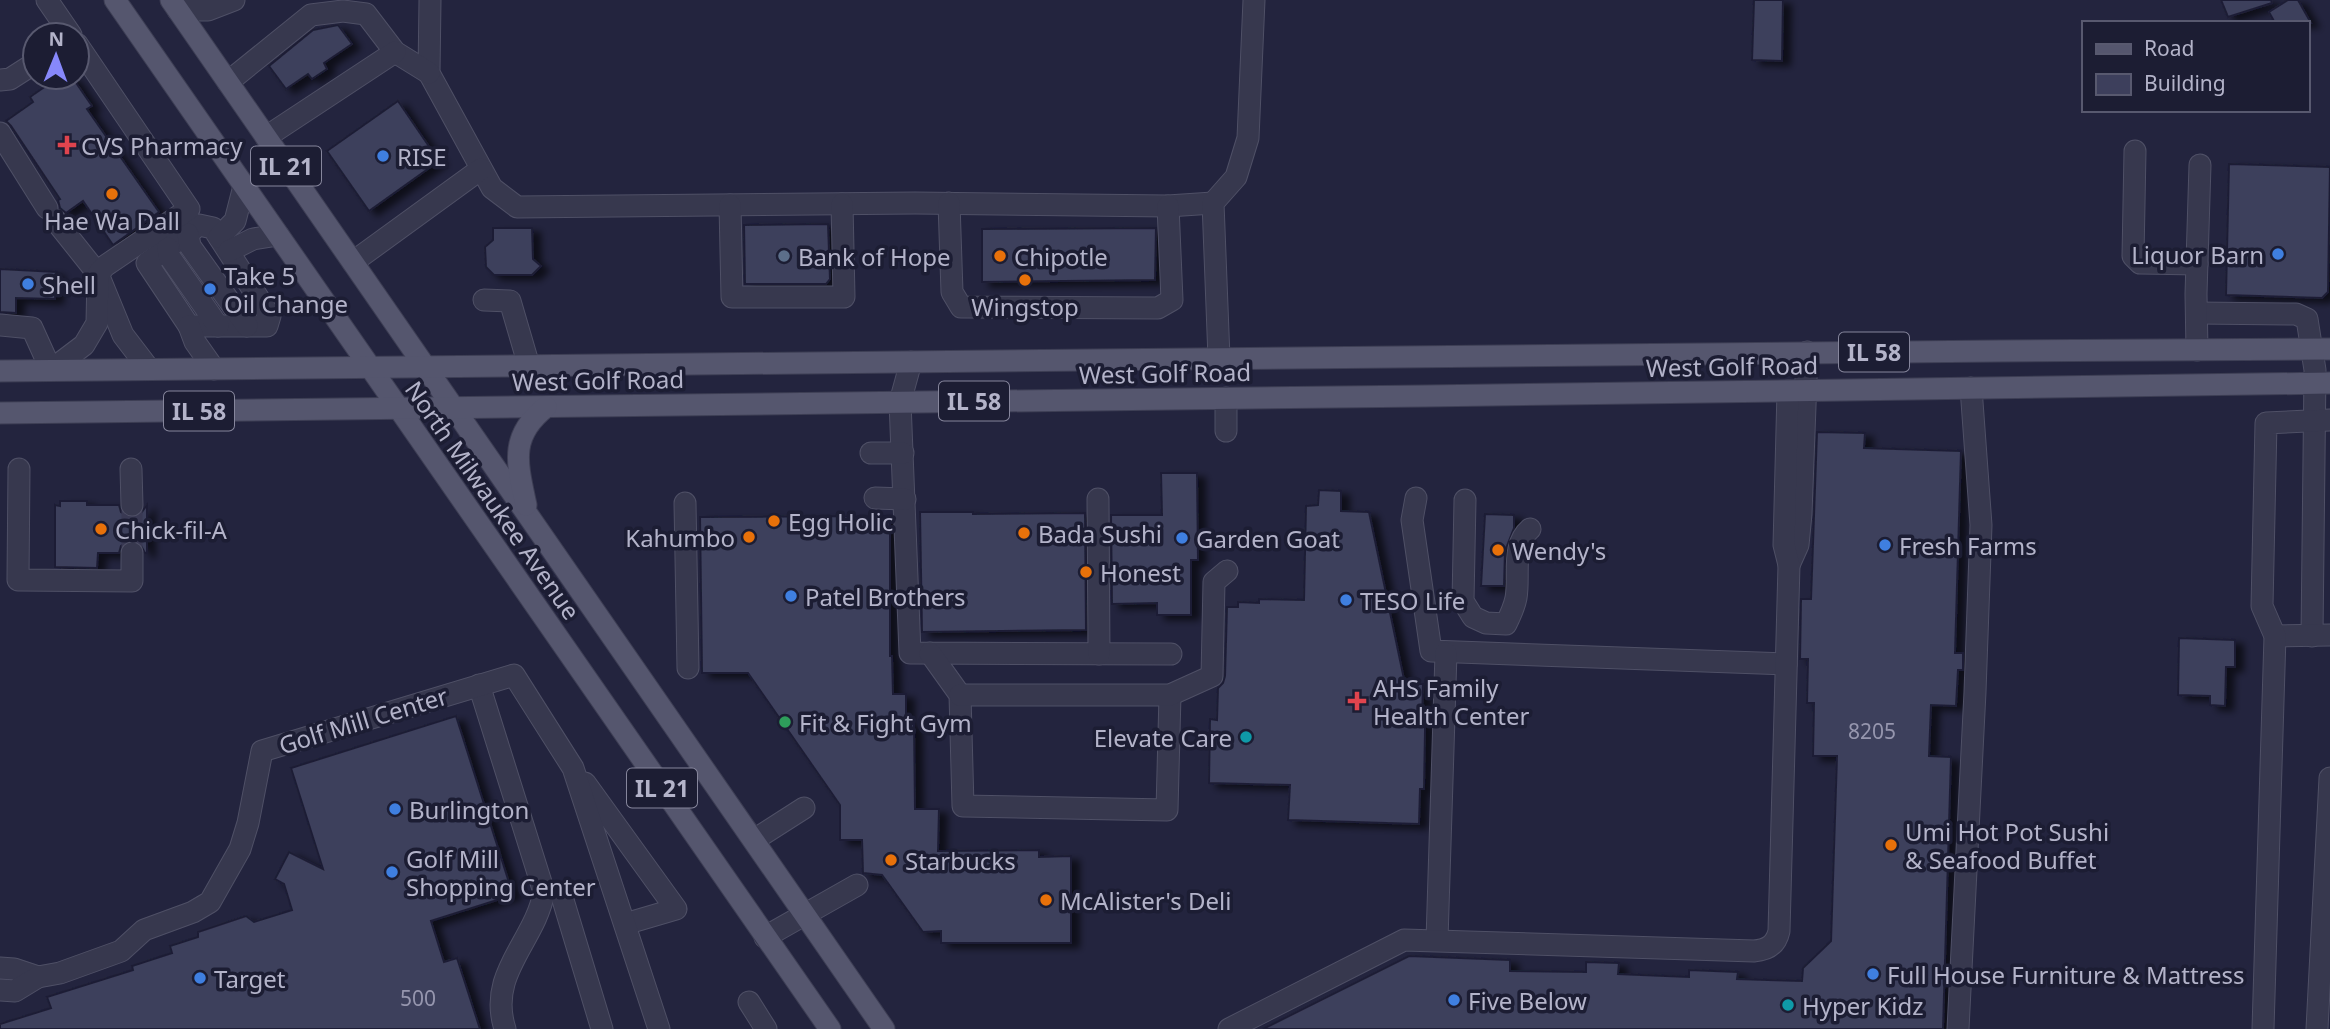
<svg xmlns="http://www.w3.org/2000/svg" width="2330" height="1029" font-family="'Noto Sans',sans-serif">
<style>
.building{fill:#3d3f5c;stroke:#1e1f35;stroke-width:2;filter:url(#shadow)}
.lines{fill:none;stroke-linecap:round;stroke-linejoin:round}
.minor-tunnel{stroke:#393953;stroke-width:21;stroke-dasharray:21 10;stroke-linecap:butt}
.minor-casing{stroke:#4f5066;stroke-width:23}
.major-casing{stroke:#3d3e54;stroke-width:23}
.minor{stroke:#37384e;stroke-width:21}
.major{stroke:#55566e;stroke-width:21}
.health-dot{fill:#e0444e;stroke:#1c1d33;stroke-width:2.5}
.shop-dot{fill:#3f7fe0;stroke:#1c1d33;stroke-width:2.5}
.food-dot{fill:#e8710a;stroke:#1c1d33;stroke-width:2.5}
.service-dot{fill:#5c6f8a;stroke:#1c1d33;stroke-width:2.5}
.leisure-dot{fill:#2e9e5b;stroke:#1c1d33;stroke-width:2.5}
.culture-dot{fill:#0f9aa8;stroke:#1c1d33;stroke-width:2.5}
.labels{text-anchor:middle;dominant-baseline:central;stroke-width:7;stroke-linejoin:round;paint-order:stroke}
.number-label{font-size:21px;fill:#9696ae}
.shield{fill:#1c1d33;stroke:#86869c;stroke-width:2}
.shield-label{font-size:23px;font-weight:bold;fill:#b3b3c9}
.poi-label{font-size:24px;fill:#b3b3c9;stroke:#1c1d33;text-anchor:start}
.street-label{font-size:24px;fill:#b3b3c9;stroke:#1c1d33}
</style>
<defs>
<filter id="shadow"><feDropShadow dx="8" dy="4.5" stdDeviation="3.5" flood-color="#0009"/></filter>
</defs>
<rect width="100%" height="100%" fill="#23243e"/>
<g class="building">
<path d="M1754 0H1783L1782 61 1752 60Z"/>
<path d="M2221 0H2271L2272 3 2228 17Z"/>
<path d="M2288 0H2298L2311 23H2275L2269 12Z"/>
<path d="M338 25 352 44 324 63 327 69 312 79 308 74 286 89 269 66 313 30Z"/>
<path d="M59 77H72L92 106 87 109 159 212 113 245 83 201 66 213 60 208 58 200 60 199 11 126 6 121 33 102 30 97Z"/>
<path d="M398 101 439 161 369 211 327 151Z"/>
<path d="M2229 164 2330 167 2328 292 2322 298 2226 295Z"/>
<path d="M828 224 830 279 826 284H745L744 225Z"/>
<path d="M493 228H532L533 259 541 266 532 275H494L486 267 485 247 493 240Z"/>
<path d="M1156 228 1155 280 982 282V229Z"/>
<path d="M0 269 57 272 55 299 16 298V313L0 312Z"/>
<path d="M1817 432 1865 433 1864 448 1961 451 1955 653H1963V670H1958L1956 706 1931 705 1929 756 1951 757 1943 1029H1263L1409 956 1510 960V971L1586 972V962L1619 963 1618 974 1689 977V970L1738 972 1737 979 1802 981 1803 968 1831 941 1837 756H1813L1814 703H1807L1808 659H1800L1801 599H1811Z"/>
<path d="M1161 473H1197L1198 560H1191V615H1157V603L1112 604 1111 515H1162Z"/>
<path d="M1319 490 1341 491V511L1369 512 1405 684H1423L1422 723H1425V732L1424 789H1420L1419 824 1288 820 1290 785 1209 783 1210 719 1217 720 1218 688 1223 683 1225 676 1227 607H1238V602L1259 603V599L1304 600 1306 506 1318 505Z"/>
<path d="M60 501H87V505H119L121 512 132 518 139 516 147 505V553H145L139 542 131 540 121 546 119 553H98L97 568 55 567V505L60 506Z"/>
<path d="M920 512H973V514L1085 513 1086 630 922 632Z"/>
<path d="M1485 514 1514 515V528L1505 551 1504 586H1481Z"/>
<path d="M890 516V656H892L893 694H906V724H914L915 809H939L938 851 1039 850V857L1071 856V943H941V931L923 932 882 875 863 873 862 840H840V805L748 673H702L700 517Z"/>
<path d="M2179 638 2235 640V667H2226L2225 706 2210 705V696L2178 695Z"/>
<path d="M456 716 513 895 431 921 444 962 457 958 480 1029H0V1024L51 1008 47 997 133 970 132 966 172 953 170 946 198 937V932L246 916 254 922 292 910 284 884 275 879 289 852 323 869 291 768Z"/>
</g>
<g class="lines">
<path class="minor-tunnel" d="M132 505V553"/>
<g class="minor-casing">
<g id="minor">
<path d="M47 0 71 35"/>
<path d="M430 0 429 73 492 188 517 207 915 203 1168 206 1213 203"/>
<path d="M178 10H208L234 0"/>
<path d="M0 80 10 79 35 63"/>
<path d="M228 82 311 15 343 11 366 14 395 52 429 73"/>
<path d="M0 133 47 208"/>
<path d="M266 137 395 52"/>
<path d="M2135 151 2133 256 2140 263 2197 264"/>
<path d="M949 203 952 292 961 307 1158 308 1172 300 1168 206"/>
<path d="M730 205 732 297H844L842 204"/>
<path d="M55 220 98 274 123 335 149 369"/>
<path d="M199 225 213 228 270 316 267 326H189L147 263Z"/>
<path d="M188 234 190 246 247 326"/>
<path d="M219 237 235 221 244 186"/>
<path d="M168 248 169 256 218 326"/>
<path d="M229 251 253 239 278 235"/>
<path d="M353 262 481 169"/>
<path d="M484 300 510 301 529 366"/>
<path d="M2197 313 2296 314 2307 319 2315 370 2312 636"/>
<path d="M0 325 32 328 51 370 84 345 97 323 98 274 105 266 189 209 77 44"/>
<path d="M189 326 195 342 214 369"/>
<path d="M2197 350 2196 294 2200 165"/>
<path d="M1219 358 1213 203 1236 177 1248 138 1254 0"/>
<path d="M911 362 900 402 910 653 1171 654"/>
<path d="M1226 431V398"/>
<path d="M871 453H903"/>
<path d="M19 469 18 580 132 581V553"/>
<path d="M131 469 132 505"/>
<path d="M875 498 905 499"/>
<path d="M1416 498 1412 520 1431 651 1786 664"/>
<path d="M1098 499 1099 654"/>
<path d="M1465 500 1463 601 1473 617 1486 623 1506 624C1510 616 1514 608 1516 598 1520 576 1511 545 1530 529"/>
<path d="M685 503 688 668"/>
<path d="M1789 565 1798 545 1801 514 1807 352"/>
<path d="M2275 636 2330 635"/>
<path d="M930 653 960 695 963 806 1167 810 1170 695"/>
<path d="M479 685 544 892C535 942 487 973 505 1029"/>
<path d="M960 695H1170L1212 676 1214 582 1227 571"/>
<path d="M585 783 676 909 625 924"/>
<path d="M754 840 804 808"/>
<path d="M563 900 602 1029"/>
<path d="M765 937 857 885"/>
<path d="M1437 940 1446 653"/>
<path d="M0 968 14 969 38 977"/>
<path d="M0 990 15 991 38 977 60 973 121 951 144 930 193 912 210 902 240 849 248 823 262 751 514 675 573 768 659 1029"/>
<path d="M749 1002 766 1029"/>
<path d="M1229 1029 1404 940 1754 951C1767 950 1776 945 1779 931L1789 565 1784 545 1788 391"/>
<path d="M1958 1029 1975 692 1981 525 1971 388"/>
<path d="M2263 1029 2275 636 2262 606 2266 423 2330 420"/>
<path d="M2317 1029 2330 778"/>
</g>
</g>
<g class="major-casing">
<g id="major">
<path d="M115 0 830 1029"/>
<path d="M171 0 884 1029"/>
<path d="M0 371 1999 351 2330 349"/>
<path d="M0 413 1425 396 2330 383"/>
<path d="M526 505C517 463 509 436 546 407"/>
</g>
</g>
<use href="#minor" class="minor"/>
<use href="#major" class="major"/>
</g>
<g class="health-dot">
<path d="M63.5 134.5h7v7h7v7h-7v7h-7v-7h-7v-7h7z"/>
<path d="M1353.5 690.5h7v7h7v7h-7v7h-7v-7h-7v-7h7z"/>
</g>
<g class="shop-dot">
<circle cx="383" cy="156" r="7"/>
<circle cx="2278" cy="254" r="7"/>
<circle cx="28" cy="284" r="7"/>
<circle cx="210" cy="289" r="7"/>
<circle cx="1182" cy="538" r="7"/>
<circle cx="1885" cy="545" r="7"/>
<circle cx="791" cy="596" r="7"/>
<circle cx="1346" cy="600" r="7"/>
<circle cx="395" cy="809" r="7"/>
<circle cx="392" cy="872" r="7"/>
<circle cx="1873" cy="974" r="7"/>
<circle cx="200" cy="978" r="7"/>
<circle cx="1454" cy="1000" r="7"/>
</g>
<g class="food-dot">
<circle cx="112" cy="194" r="7"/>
<circle cx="1000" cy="256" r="7"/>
<circle cx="1025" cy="280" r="7"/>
<circle cx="774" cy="521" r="7"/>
<circle cx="101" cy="529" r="7"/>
<circle cx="1024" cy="533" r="7"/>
<circle cx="749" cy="537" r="7"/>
<circle cx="1498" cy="550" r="7"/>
<circle cx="1086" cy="572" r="7"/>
<circle cx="1891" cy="845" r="7"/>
<circle cx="891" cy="860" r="7"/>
<circle cx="1046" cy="900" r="7"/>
</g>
<circle class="service-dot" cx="784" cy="256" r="7"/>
<circle class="leisure-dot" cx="785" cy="722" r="7"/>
<g class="culture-dot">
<circle cx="1246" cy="737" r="7"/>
<circle cx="1788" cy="1005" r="7"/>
</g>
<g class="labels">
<g class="number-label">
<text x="1872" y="731">8205</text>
<text x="418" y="998">500</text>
</g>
<g class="shield">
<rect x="251" y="146.5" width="70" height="39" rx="5"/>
<rect x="1839" y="332.5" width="70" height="39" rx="5"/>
<rect x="939" y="381.5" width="70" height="39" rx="5"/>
<rect x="164" y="391.5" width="70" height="39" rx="5"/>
<rect x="627" y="768.5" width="70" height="39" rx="5"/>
</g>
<g class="shield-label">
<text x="286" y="166">IL 21</text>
<text x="1874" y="352">IL 58</text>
<text x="974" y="401">IL 58</text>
<text x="199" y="411">IL 58</text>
<text x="662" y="788">IL 21</text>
</g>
<g class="poi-label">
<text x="81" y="145">CVS Pharmacy</text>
<text x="397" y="156">RISE</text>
<text x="112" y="220" text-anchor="middle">Hae Wa Dall</text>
<text x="2264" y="254" text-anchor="end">Liquor Barn</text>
<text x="798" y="256">Bank of Hope</text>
<text x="1014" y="256">Chipotle</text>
<text x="224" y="275">Take 5<tspan x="224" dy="28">Oil Change</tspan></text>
<text x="42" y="284">Shell</text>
<text x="1025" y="306" text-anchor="middle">Wingstop</text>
<text x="788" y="521">Egg Holic</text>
<text x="115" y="529">Chick-fil-A</text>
<text x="1038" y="533">Bada Sushi</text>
<text x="735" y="537" text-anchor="end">Kahumbo</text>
<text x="1196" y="538">Garden Goat</text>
<text x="1899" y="545">Fresh Farms</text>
<text x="1512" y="550">Wendy's</text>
<text x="1100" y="572">Honest</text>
<text x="805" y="596">Patel Brothers</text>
<text x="1360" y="600">TESO Life</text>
<text x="1373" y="687">AHS Family<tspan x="1373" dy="28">Health Center</tspan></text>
<text x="799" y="722">Fit &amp; Fight Gym</text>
<text x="1232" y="737" text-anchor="end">Elevate Care</text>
<text x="409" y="809">Burlington</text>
<text x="1905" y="831">Umi Hot Pot Sushi<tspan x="1905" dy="28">&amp; Seafood Buffet</tspan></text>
<text x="406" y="858">Golf Mill<tspan x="406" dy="28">Shopping Center</tspan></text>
<text x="905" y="860">Starbucks</text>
<text x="1060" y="900">McAlister's Deli</text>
<text x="1887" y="974">Full House Furniture &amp; Mattress</text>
<text x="214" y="978">Target</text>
<text x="1468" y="1000">Five Below</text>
<text x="1802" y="1005">Hyper Kidz</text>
</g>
<g class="street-label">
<text transform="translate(1732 366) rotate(-1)">West Golf Road</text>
<text transform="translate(1165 373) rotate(-1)">West Golf Road</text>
<text transform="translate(598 380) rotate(-1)">West Golf Road</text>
<text transform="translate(493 500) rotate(55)">North Milwaukee Avenue</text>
<text transform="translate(363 720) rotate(-17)">Golf Mill Center</text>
</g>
</g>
<rect x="2082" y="21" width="228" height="91" fill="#1c1d33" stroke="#58596f" stroke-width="2"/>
<rect x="2096" y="44" width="35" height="10" fill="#55566e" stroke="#58596f" stroke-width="2"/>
<text x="2144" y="56" font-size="21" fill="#b3b3c9">Road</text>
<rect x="2096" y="74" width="35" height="21" fill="#3d3f5c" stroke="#58596f" stroke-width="2"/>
<text x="2144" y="91" font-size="21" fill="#b3b3c9">Building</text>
<g transform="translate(56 56) rotate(1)"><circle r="33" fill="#1c1d33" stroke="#58596f" stroke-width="2"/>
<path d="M0-5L12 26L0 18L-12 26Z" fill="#8788fb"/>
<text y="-10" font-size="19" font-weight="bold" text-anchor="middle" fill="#b3b3c9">N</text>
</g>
</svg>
